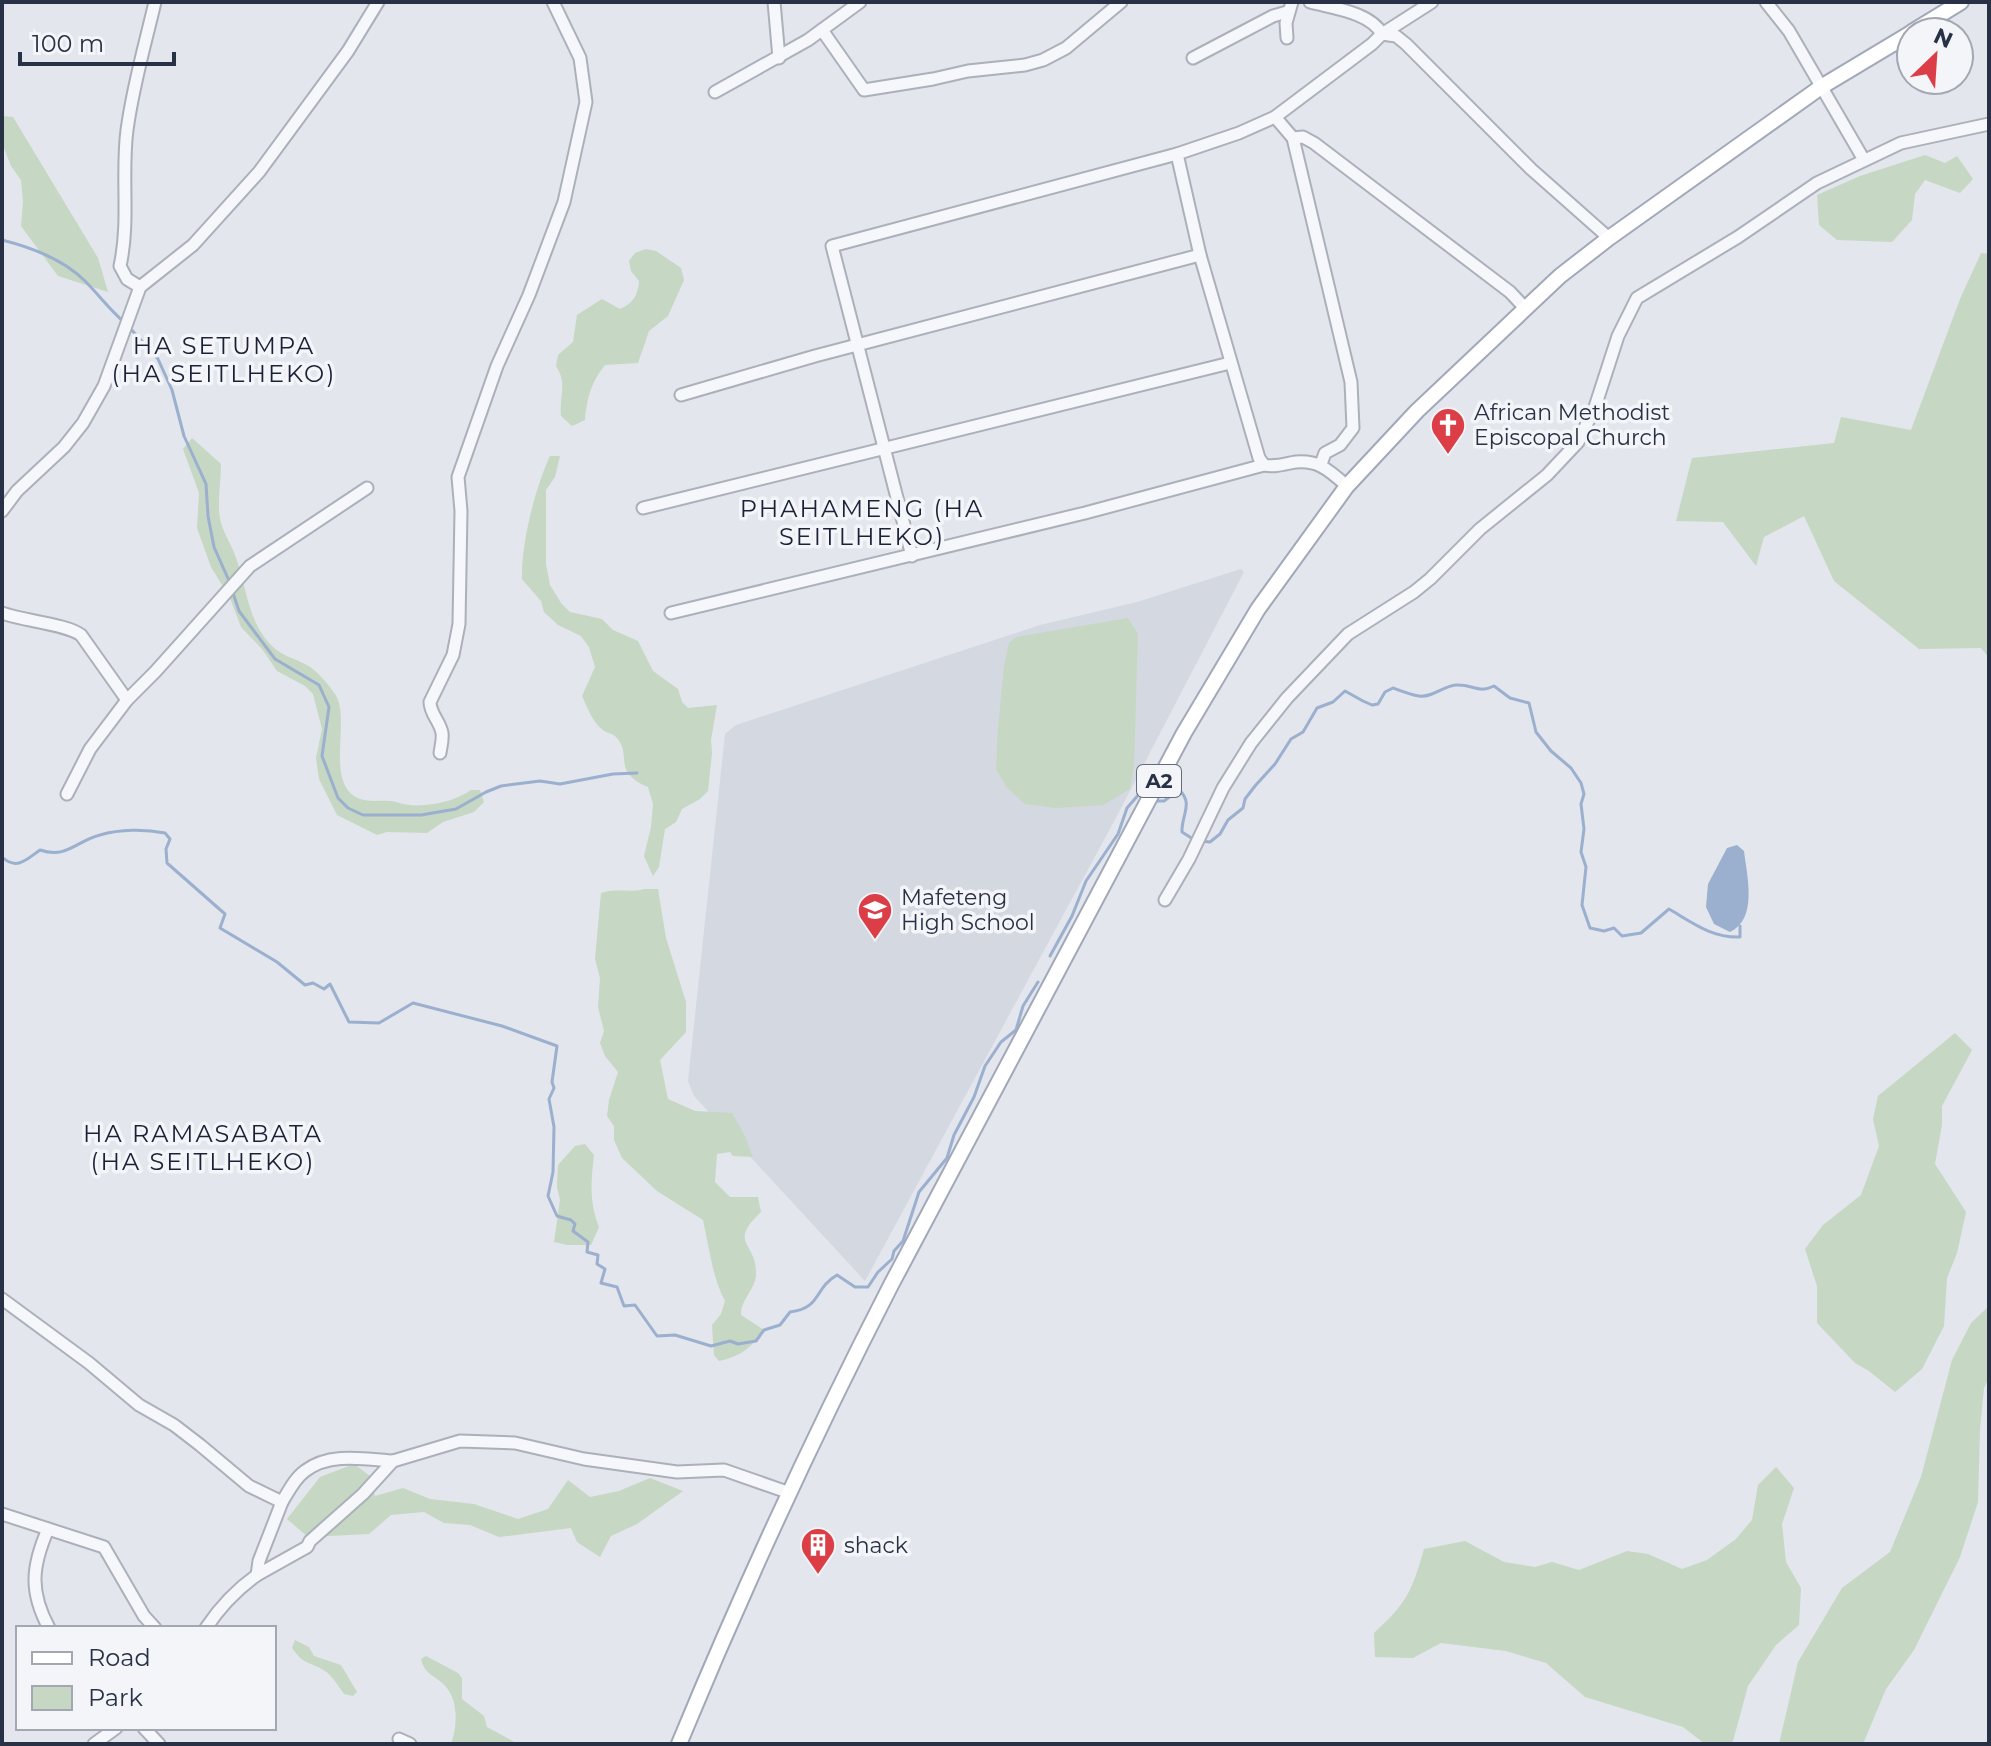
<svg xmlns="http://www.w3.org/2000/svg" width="1991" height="1746" font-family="Montserrat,sans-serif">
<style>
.built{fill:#d4d8e1}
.green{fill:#c6d7c3}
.water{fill:#9bafcf}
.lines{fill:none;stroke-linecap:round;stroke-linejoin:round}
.stream{stroke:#9bafcf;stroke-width:3}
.minor-casing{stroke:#abb0ba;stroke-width:15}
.major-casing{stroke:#a1a8b9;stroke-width:18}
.minor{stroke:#f6f7fa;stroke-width:11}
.major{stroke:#fff;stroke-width:14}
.labels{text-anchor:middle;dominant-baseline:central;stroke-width:7;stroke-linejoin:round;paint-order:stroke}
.shield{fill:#f3f5f9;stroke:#666c7c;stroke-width:2}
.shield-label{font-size:20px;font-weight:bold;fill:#293146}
.poi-label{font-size:22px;fill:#293146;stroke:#f3f5f9;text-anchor:start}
.neighbourhood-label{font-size:24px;letter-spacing:2px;fill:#1b2237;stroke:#f3f5f9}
</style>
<rect width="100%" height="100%" fill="#e3e6ec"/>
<path class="built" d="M1241 569 1244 572 1118 814 865 1281 694 1096 688 1081 725 734 736 725 1040 625 1137 602Z"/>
<g class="green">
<path d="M2 116 13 117 98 258 108 292 58 276 21 226 23 201 21 180 11 166 2 143Z"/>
<path d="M1925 155 1945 163 1957 156 1973 179 1960 193 1925 180 1915 194 1912 220 1892 242 1837 240 1819 225 1817 195 1860 176Z"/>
<path d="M646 249 656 251 681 268 684 280 668 316 649 331 638 363 605 365C591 383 587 397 585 420L572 426 561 416C559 394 568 385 556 366L558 355 573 342 577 315 602 299 620 309C633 303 638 296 639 281L631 271 629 261 635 253Z"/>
<path d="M1981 253 1989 254V658L1981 648 1919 649 1834 581 1804 516 1764 537 1756 566 1723 522 1676 521 1692 458 1834 443 1841 417 1911 430 1960 299Z"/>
<path d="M192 438 221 464C221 482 217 502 220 519 223 533 232 545 236 558 247 588 248 624 273 647 281 655 295 659 305 664 317 670 327 683 335 694 352 718 323 785 360 799 372 803 384 799 396 802 417 810 453 803 471 790H480L484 802 474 812 443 822 427 833 387 832 377 835 337 815 319 779 316 758 322 729 313 694 305 686 277 671 262 649 241 627 230 598 211 567 197 528 199 493 183 449Z"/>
<path d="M550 456H560L555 477 546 490V564L550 585 561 603 570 612 602 619 613 630 638 641 653 671 678 689 682 702 688 708 717 705 711 740 712 753 708 791 700 799 682 809 676 822 665 829 659 867 653 876 644 856 651 827 653 804 648 787C610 771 634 754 615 736 610 732 608 734 603 730 593 723 587 707 582 696L595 667 589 647 581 636 558 625 544 612 541 601 522 579C521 544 535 488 550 456Z"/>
<path d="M1128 618 1138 634 1134 766 1130 789 1103 805 1056 808 1025 804 1007 788 996 769 998 728 1004 666 1009 643 1016 637Z"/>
<path d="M645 889H658L666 938 686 1002V1032L660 1060 668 1099 695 1111 732 1113 744 1134 753 1157 733 1156 730 1152 717 1154 715 1182 730 1197H758L761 1212C727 1244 757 1242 756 1274 756 1289 740 1300 741 1315L764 1330C752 1347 740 1357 719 1361L714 1355 712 1325 721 1314 725 1301C712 1277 709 1246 703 1220L657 1191 622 1158 614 1140V1126L607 1116 609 1100 618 1072 605 1056 600 1043 604 1031 598 1007 600 978 595 959 601 893C615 888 630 893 645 889Z"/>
<path d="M1955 1033 1972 1050 1942 1106V1125L1935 1164 1966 1212 1957 1253 1947 1278 1944 1326 1922 1369 1895 1392 1869 1371 1855 1363 1817 1323V1286L1805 1249 1823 1225 1861 1195 1879 1146 1873 1119 1878 1096Z"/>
<path d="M585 1144 594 1155C591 1180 589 1203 599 1227L591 1245H567L554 1242 560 1200 557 1187 558 1165 575 1146Z"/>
<path d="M1989 1306V1378L1984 1388 1980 1429 1978 1502 1960 1557 1914 1650 1886 1689 1863 1744H1779L1798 1662 1842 1588 1890 1552 1921 1477 1952 1360 1971 1323Z"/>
<path d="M354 1464 370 1476 375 1496 403 1488 430 1499 474 1504 518 1519 548 1509 568 1480 590 1497 619 1491 650 1478 683 1491 637 1524 611 1536 600 1557 577 1542 571 1528 499 1537 470 1525 444 1523 424 1512 391 1515 369 1534 308 1537 287 1519 320 1477Z"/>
<path d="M1776 1467 1794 1488 1782 1524 1786 1562 1801 1588 1799 1625 1776 1645 1748 1686 1733 1741 1729 1744H1705L1683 1727 1585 1697 1546 1663 1506 1651 1441 1643 1413 1658 1375 1657 1374 1633C1407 1603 1412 1591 1424 1549L1465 1541 1504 1562 1535 1567 1552 1562 1579 1570 1627 1551 1648 1554 1682 1569 1707 1560 1736 1539 1752 1520 1758 1485Z"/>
<path d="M295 1640 309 1647 314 1656 341 1665 357 1692 353 1696 344 1694C337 1684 331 1673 320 1668 305 1661 303 1663 292 1648Z"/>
<path d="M426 1656 458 1673 462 1678V1699L484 1716 487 1727 518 1744H451C458 1725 459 1696 441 1682 431 1674 424 1672 421 1659Z"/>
</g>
<path class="water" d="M1737 845 1744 851C1747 876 1758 919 1730 932L1714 924 1706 907 1708 884 1727 848Z"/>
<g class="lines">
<g class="stream">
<path d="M2 240C30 247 64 260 85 281 99 295 109 309 124 322"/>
<path d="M129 327 158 359 172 390 184 436 206 484 208 516 214 547 230 583"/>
<path d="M232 590 239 611 275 659 319 685 329 707 322 756 338 798 348 808 363 815H421L456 809 486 792 501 786 540 781 560 784 613 774 637 773"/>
<path d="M1158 801H1164L1179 790C1194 803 1181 816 1182 832L1193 839"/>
<path d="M1200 841 1210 842 1220 834 1228 820 1243 808 1245 799 1255 786 1275 764 1291 739 1303 732 1317 708 1333 702 1345 691 1363 701 1372 705 1378 704 1385 692 1393 688C1401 691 1411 695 1419 696 1432 698 1443 686 1456 685 1473 684 1478 694 1494 686L1510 698 1529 703 1536 732 1551 751 1571 768 1581 783 1584 794 1581 804 1584 829 1581 852 1586 867 1582 905 1590 928 1604 931 1614 928 1622 936 1641 933 1669 909C1693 923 1712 938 1740 937V926"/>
<path d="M2 857C17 871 27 859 40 850 67 859 76 841 100 835 120 829 145 829 165 833L170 839 166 849 167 863 225 914 220 928 277 962 305 985 313 983 324 989 330 984 349 1022 379 1023 413 1003 502 1026 557 1046 552 1082 554 1088 549 1099 554 1127 553 1172 548 1196 557 1216 571 1220 575 1224 573 1231 588 1242 587 1252 598 1255 597 1264 605 1269 601 1283 617 1287 624 1306 635 1305 657 1336 675 1335 711 1346 730 1341 738 1344 756 1341 764 1330 780 1325 790 1312C822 1308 813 1289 837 1275L855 1287H868L878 1272 892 1259 894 1251 903 1241 919 1192 947 1158 954 1135 974 1097 985 1066 1001 1042 1016 1030 1023 1006 1038 982"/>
<path d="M1050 956 1072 916 1086 881 1118 834 1127 808 1140 793"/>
</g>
<g class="minor-casing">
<g id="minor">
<path d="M774 2 779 58"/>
<path d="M1310 2C1332 8 1370 12 1382 34L1372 44 1275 117 1239 133 1177 154 1200 255 1259 458 1264 465C1273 467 1281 465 1290 463 1316 458 1328 469 1347 486"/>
<path d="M1766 2 1789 31 1864 160"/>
<path d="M822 30 864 90 933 79 968 71 1025 65 1043 60 1066 48 1121 2"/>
<path d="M1382 34 1396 36 1406 44 1531 169 1609 238"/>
<path d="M1382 34 1432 2"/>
<path d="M1287 38 1286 23 1292 2"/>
<path d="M1193 58 1273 16 1287 12"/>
<path d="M715 92 808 40 860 2"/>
<path d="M1275 117 1293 138 1351 382 1353 428 1340 445 1325 453 1321 464"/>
<path d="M1293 138 1303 137 1314 143 1510 292 1525 308"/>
<path d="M140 287 127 279 120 266C130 221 121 175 127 130 133 85 145 45 155 2"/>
<path d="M681 395 815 356 1200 255"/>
<path d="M643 508 1230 363"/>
<path d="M2 511 17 491 64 447 83 423 104 386 140 287 193 245 259 172 348 51 378 2"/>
<path d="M912 556 832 246 1177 154"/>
<path d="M2 613C24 621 66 624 81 635L127 700"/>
<path d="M671 613 1085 513 1264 465"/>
<path d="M440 753C441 746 443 739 442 733 440 721 430 714 430 702L453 655 459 624 461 511 458 477 497 366 529 295 564 202 586 102 580 58 553 2"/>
<path d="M67 794 90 749 127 700 155 672 250 566 367 488"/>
<path d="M1165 900 1189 859 1223 788 1251 743 1287 698 1348 634 1414 592 1430 579 1480 529 1547 475 1578 442 1595 407 1618 336 1637 298 1738 237 1817 183 1901 143 1989 124"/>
<path d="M2 1299 89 1363 139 1405 174 1425 200 1445 249 1486 282 1502C288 1492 295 1478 305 1471 329 1452 365 1459 393 1461"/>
<path d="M2 1514 104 1547 144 1616 155 1628"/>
<path d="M48 1529C32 1566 29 1591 49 1628"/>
<path d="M257 1575 307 1547 310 1541 363 1494 393 1461 460 1441 515 1443 584 1459 677 1472 724 1470 790 1493"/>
<path d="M206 1628C220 1607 236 1590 257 1575L259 1561 282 1502"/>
<path d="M144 1728 159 1744"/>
<path d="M399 1739 410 1744"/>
<path d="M94 1744 116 1728"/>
</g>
</g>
<g class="major-casing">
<g id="major">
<path d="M1912 32 1961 2"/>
<path d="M679 1744C743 1589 814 1435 891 1285L1184 733 1258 609 1347 486 1417 411 1560 276 1609 238 1821 87 1911 33"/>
</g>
</g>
<use href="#minor" class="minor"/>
<use href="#major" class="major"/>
</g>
<defs>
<g id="church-pin" transform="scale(1.8)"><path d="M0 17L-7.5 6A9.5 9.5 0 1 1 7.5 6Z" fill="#db3e46" stroke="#f3f5f9"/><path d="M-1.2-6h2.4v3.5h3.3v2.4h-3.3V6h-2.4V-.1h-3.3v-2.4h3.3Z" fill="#fff"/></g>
<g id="school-pin" transform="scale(1.8)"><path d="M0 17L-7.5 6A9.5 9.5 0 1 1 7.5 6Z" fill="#db3e46" stroke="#f3f5f9"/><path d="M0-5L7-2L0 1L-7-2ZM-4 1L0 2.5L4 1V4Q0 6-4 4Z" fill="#fff"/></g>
<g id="building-pin" transform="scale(1.8)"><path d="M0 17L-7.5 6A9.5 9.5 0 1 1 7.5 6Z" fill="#db3e46" stroke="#f3f5f9"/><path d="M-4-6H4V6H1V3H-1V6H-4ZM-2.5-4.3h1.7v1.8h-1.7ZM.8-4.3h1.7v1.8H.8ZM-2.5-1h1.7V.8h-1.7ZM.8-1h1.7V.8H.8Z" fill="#fff"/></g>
</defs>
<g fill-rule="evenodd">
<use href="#church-pin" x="1448" y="425"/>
<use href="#school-pin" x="875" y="910"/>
<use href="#building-pin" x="818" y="1545"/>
</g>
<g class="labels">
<rect class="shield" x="1137" y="765" width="44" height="32" rx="6"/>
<g class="shield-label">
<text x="1159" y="781">A2</text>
</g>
<g class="poi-label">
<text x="1474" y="412">African Methodist<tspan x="1474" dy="25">Episcopal Church</tspan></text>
<text x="901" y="897">Mafeteng<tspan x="901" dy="25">High School</tspan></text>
<text x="844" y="1545">shack</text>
</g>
<g class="neighbourhood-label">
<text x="224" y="345">HA SETUMPA<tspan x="224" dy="28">(HA SEITLHEKO)</tspan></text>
<text x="862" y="508">PHAHAMENG (HA<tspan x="862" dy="28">SEITLHEKO)</tspan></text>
<text x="203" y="1133">HA RAMASABATA<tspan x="203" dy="28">(HA SEITLHEKO)</tspan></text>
</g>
</g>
<rect width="1991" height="1746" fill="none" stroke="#293146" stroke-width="8"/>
<rect x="16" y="1626" width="260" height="104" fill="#f3f5f9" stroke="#a2a7b1" stroke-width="2"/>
<rect x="32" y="1652" width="40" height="12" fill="#ffffff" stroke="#a2a7b1" stroke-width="2"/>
<text x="88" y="1666" font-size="24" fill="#293146">Road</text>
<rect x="32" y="1686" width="40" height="24" fill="#c6d7c3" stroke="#a2a7b1" stroke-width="2"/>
<text x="88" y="1706" font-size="24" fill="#293146">Park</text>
<g transform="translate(1935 56) rotate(25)"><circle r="38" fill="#f3f5f9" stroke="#a2a7b1" stroke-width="2"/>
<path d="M0-6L14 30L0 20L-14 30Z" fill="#db3e46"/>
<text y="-12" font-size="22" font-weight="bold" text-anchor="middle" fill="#293146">N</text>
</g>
<path d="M20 52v12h154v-12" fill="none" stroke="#293146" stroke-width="4"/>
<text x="32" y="52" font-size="24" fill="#293146" stroke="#f3f5f9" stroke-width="6" paint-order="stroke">100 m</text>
</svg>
